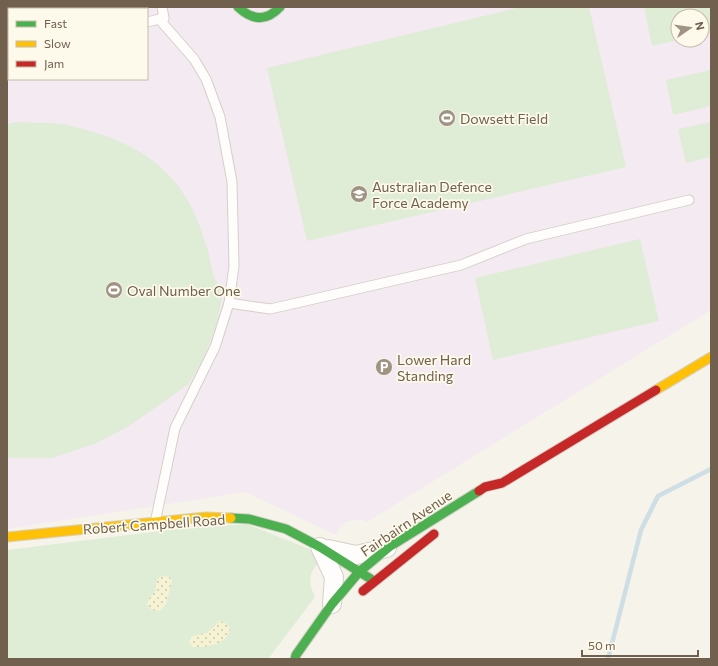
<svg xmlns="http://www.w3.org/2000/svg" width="718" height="666" font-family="Commissioner,sans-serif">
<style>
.education{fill:#f4eaf1;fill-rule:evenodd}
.grass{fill:#dfecd6}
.sand{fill:url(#sand-dots)}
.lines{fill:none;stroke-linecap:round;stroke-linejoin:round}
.stream{stroke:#cddee4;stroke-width:4.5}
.lane-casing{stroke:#d5d0c8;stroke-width:11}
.street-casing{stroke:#d5d0c8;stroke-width:20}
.fast-casing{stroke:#d5d0c8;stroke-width:11}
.slow-casing{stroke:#d5d0c8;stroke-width:11}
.jam-casing{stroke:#d5d0c8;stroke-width:11}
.lane{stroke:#fefdfc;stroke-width:9}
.street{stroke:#fefdfc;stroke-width:18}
.fast{stroke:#4caf50;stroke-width:9}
.slow{stroke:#ffc107;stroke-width:9}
.jam{stroke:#c62828;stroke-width:9}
.labels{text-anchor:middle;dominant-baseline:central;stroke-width:3.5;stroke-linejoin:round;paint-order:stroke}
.poi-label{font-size:14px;fill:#70604d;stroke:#fdf9eb;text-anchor:start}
.street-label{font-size:14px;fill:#70604d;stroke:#fdf9eb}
</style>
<defs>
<pattern id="sand-dots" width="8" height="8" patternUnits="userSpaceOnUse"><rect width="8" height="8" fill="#f6f3d5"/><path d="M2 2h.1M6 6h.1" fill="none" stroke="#ccc8af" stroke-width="1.8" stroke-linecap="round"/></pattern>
</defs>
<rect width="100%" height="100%" fill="#f6f3ea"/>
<path class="education" d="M7 7H711V310L367 522 361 519 346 522 340 527 336 535 245 492 7 529ZM9 9H147V79H9ZM678 16H702V40H678Z"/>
<g class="grass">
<path d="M7 7H150L149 9 147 17V9H9V50H7Z"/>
<path d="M521 7H589L626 167 307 241 267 68Z"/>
<path d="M644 7H711V33L702 35V16H678V40H679L652 46Z"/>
<path d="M711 70V106L673 115 666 80Z"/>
<path d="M17 122C32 123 47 122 62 124 70 125 78 128 86 130 137 143 179 171 198 222 202 232 205 242 208 251 212 268 212 279 223 293L216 327 203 359 189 384 129 426 94 444 52 458H7V124Z"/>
<path d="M711 122V157L686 163 678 129Z"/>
<path d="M640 239 659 321 493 360 475 278Z"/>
<path d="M247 524 309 549 320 561C308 573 308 583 315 597L268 659H7V550L185 528Z"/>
</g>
<g class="sand">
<path d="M164 576 170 577 172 581 166 604 160 611 152 610 147 604 151 596 156 590V583L158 578Z"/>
<path d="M220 621 225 623 230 628C229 644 206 648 193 647L189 642 192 636 207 633Z"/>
</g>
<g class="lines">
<path class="stream" d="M608 659 641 530 658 496 711 469"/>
<g class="lane-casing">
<g id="lane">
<path d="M147 22 164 18 162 7"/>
<path d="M7 55 9 54"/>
<path d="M229 303 270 309 288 305 461 265 526 239 689 200"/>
<path d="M155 523 175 428 215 347 229 303 234 266 232 182 220 117 206 79 194 59 159 19"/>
</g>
</g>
<g class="street-casing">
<g id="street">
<path d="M320 547 334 577 332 604"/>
<path d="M328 549 356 555 387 548"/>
</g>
</g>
<g class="fast-casing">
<g id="fast">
<path d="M238 7C252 20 266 22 280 7"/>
<path d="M231 518 249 519 286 529 320 547 374 581"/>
<path d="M295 659 296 655 332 604 359 572 389 547 479 491"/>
</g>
</g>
<g class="slow-casing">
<g id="slow">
<path d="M656 390 711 357"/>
<path d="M7 537 206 517 231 518"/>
</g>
</g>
<g class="jam-casing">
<g id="jam">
<path d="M479 491 485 487 502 483 656 390"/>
<path d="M363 591 434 534"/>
</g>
</g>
<use href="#lane" class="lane"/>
<use href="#street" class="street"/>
<use href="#fast" class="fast"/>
<use href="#slow" class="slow"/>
<use href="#jam" class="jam"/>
</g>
<defs>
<g id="stadium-disc" transform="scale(0.9)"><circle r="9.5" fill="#9f9384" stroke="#fdf9eb"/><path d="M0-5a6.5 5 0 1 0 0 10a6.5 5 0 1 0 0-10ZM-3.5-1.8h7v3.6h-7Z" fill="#fff"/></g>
<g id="university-disc" transform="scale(0.9)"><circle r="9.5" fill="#9f9384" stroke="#fdf9eb"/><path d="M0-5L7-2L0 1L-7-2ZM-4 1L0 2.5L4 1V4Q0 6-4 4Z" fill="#fff"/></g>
<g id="parking-disc" transform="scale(0.9)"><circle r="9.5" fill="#9f9384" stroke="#fdf9eb"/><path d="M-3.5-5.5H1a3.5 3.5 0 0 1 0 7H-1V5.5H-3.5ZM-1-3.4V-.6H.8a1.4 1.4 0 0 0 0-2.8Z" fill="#fff"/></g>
</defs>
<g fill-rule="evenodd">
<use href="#stadium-disc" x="447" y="118"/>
<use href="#university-disc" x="359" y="194"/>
<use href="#stadium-disc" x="114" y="290"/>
<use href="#parking-disc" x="384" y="367"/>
</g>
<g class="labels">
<g class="poi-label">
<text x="460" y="118">Dowsett Field</text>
<text x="372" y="186">Australian Defence<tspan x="372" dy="16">Force Academy</tspan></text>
<text x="127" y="290">Oval Number One</text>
<text x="397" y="359">Lower Hard<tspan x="397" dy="16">Standing</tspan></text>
</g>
<g class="street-label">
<text transform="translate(406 523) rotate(-34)">Fairbairn Avenue</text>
<text transform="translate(154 524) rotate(-4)">Robert Campbell Road</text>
</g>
</g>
<rect width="718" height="666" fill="none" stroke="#70604d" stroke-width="16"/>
<rect x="8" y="8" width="140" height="72" fill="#fdf9eb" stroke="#c5bcac"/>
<rect x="16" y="21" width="20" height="6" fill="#4caf50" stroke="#c5bcac"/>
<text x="44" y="28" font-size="12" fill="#70604d">Fast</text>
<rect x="16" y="41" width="20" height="6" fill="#ffc107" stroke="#c5bcac"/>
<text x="44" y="48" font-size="12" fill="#70604d">Slow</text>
<rect x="16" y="61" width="20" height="6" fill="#c62828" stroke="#c5bcac"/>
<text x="44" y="68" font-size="12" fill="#70604d">Jam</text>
<g transform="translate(690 28) rotate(77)"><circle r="19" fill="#fdf9eb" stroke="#c5bcac"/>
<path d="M0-3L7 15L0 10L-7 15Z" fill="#9f9384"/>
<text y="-6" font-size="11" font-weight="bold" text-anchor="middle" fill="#70604d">N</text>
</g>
<path d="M582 650v6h116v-6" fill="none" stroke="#70604d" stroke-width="2"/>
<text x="588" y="650" font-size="12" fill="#70604d" stroke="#fdf9eb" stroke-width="3" paint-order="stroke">50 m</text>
</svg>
